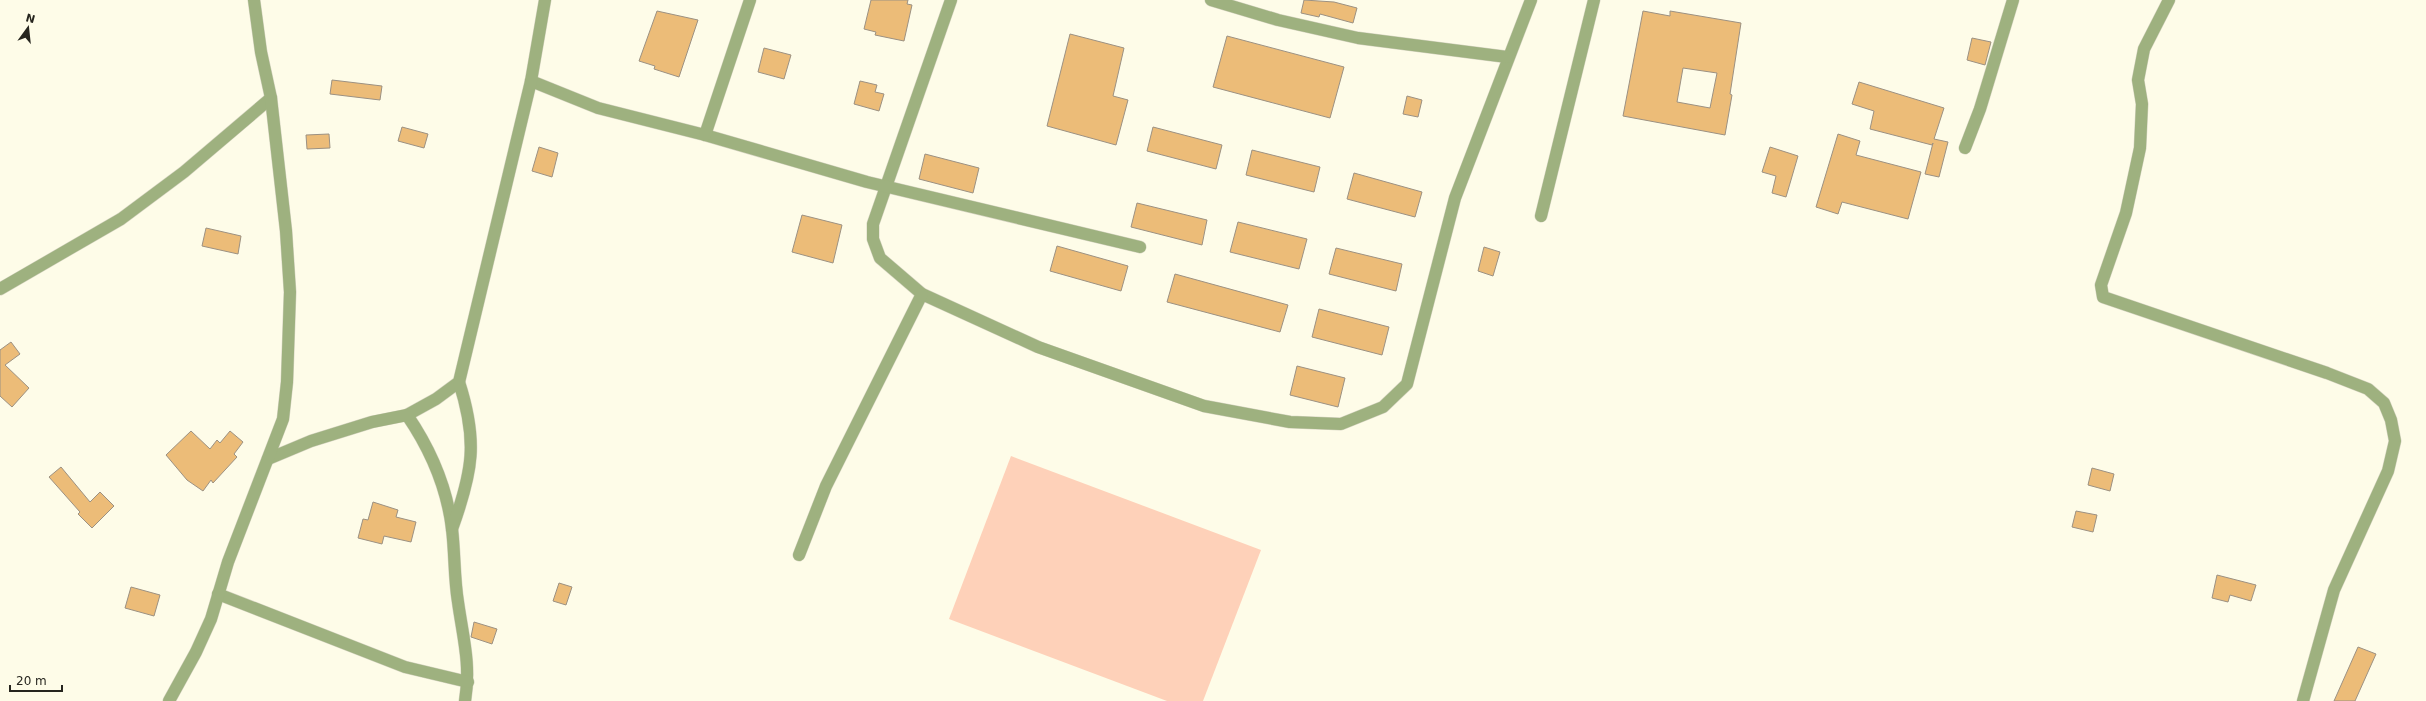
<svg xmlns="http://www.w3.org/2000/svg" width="2426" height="701" font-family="'DejaVu Sans',sans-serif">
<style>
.green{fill:#fed1b9}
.building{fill:#ecbc78;stroke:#9c9182;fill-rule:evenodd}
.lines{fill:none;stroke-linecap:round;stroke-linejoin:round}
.minor-casing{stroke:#d7d5c4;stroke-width:13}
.minor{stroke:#9eb17f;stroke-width:12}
</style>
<rect width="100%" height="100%" fill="#fefce8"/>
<path class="green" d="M1011 456 1261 550 1203 701H1167L949 619Z"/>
<g class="building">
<path d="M871 0H908L907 4 912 5 904 41 875 35 876 32 864 29Z"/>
<path d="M1304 0 1334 2 1357 8 1353 23 1320 14 1319 17 1301 13Z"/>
<path d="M657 11 698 20 679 77 654 69 655 66 639 61Z"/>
<path d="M1643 11 1670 16V11L1741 23 1730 94 1732 95 1725 135 1623 116ZM1683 68 1717 73 1710 108 1677 102Z"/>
<path d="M1070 34 1124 48 1113 96 1128 100 1116 145 1047 126Z"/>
<path d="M1227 36 1344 67 1330 118 1213 87Z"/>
<path d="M1972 38 1991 42 1985 65 1967 60Z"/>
<path d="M764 48 791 55 784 79 758 72Z"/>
<path d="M332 80 382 86 380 100 330 94Z"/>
<path d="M860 81 877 85 875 92 884 94 879 111 854 104Z"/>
<path d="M1859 82 1944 108 1934 139 1948 142 1939 177 1925 174 1933 143 1932 145 1870 129 1874 111 1852 104Z"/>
<path d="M1407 96 1422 100 1418 117 1403 114Z"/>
<path d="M402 127 428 134 424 148 398 141Z"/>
<path d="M1153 127 1222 145 1216 169 1147 151Z"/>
<path d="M329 134 330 148 307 149 306 135Z"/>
<path d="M1838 134 1860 141 1856 155 1921 172 1908 219 1842 202 1838 214 1816 207Z"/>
<path d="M539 147 558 153 552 177 532 171Z"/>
<path d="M1770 147 1798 156 1786 197 1772 193 1776 176 1762 172Z"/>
<path d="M1252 150 1320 167 1314 192 1246 175Z"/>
<path d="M925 154 979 168 973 193 919 179Z"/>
<path d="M1354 173 1422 192 1415 217 1347 199Z"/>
<path d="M1137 203 1207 220 1202 245 1131 227Z"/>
<path d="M802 215 842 225 833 263 792 252Z"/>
<path d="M1238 222 1307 239 1299 269 1230 252Z"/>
<path d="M206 228 241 236 238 254 202 246Z"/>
<path d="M1057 246 1128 266 1121 291 1050 271Z"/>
<path d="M1484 247 1500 252 1493 276 1478 271Z"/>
<path d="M1336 248 1402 264 1396 291 1329 274Z"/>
<path d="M1175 274 1288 305 1280 332 1167 302Z"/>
<path d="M1319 309 1389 327 1382 355 1312 337Z"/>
<path d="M11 342 20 354 5 365 29 388 12 407 0 396V350Z"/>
<path d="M1297 366 1345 378 1338 407 1290 395Z"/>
<path d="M191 431 210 449 217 440 220 443 230 431 243 442 234 454 237 457 213 483 211 480 203 491 187 480 166 455Z"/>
<path d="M61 467 90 502 100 492 114 506 92 528 78 514 80 512 49 477Z"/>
<path d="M2092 468 2114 474 2110 491 2088 485Z"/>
<path d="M373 502 398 510 396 517 416 522 411 542 384 536 382 544 358 538 363 519 368 520Z"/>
<path d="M2076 511 2097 515 2093 532 2072 527Z"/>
<path d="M2217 575 2256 585 2251 601 2230 595 2228 602 2212 598Z"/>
<path d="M559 583 572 587 566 605 553 601Z"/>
<path d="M131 587 160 595 154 616 125 608Z"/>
<path d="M474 622 497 629 492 644 471 637Z"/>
<path d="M2358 647 2376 654 2355 701H2334Z"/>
</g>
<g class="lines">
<g class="minor-casing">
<g id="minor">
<path d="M951 0 873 224V239L880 258 922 294 1038 347 1204 406 1290 422 1341 424 1383 407 1407 384 1455 198 1531 0"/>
<path d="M1211 0 1278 20 1358 38 1507 57"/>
<path d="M2169 0 2144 49 2138 80 2142 104 2140 148 2126 213 2101 285 2103 297 2327 373 2368 389 2384 403 2391 420 2395 441 2388 471 2334 590 2303 701"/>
<path d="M531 81 598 108 705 135 867 182 1140 247"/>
<path d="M705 135 750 0"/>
<path d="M1965 148 1980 109 2013 0"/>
<path d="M1541 216 1594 0"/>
<path d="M0 289 121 219 184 172 271 98"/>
<path d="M407 415C431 450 447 487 452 529 455 554 454 578 458 602 463 638 471 664 465 701"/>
<path d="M268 459 311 441 372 422 407 415 436 399 459 382 531 81 545 0"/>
<path d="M452 529C473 471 478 441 459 382"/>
<path d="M799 555 826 486 922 294"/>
<path d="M218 594 405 667 468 682"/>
<path d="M169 701 196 652 211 619 228 562 283 419 287 382 290 292 286 231 271 98 261 52 254 0"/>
</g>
</g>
<use href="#minor" class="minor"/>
</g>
<g transform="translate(28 28) rotate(15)" stroke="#fefce8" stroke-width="3" paint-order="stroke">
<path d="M0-3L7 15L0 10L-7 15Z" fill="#26251e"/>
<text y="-6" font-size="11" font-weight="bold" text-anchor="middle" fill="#26251e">N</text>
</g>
<path d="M10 685v6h52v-6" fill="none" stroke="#26251e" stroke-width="2"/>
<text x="16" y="685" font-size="12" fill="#26251e" stroke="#fefce8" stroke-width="3" paint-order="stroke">20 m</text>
</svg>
